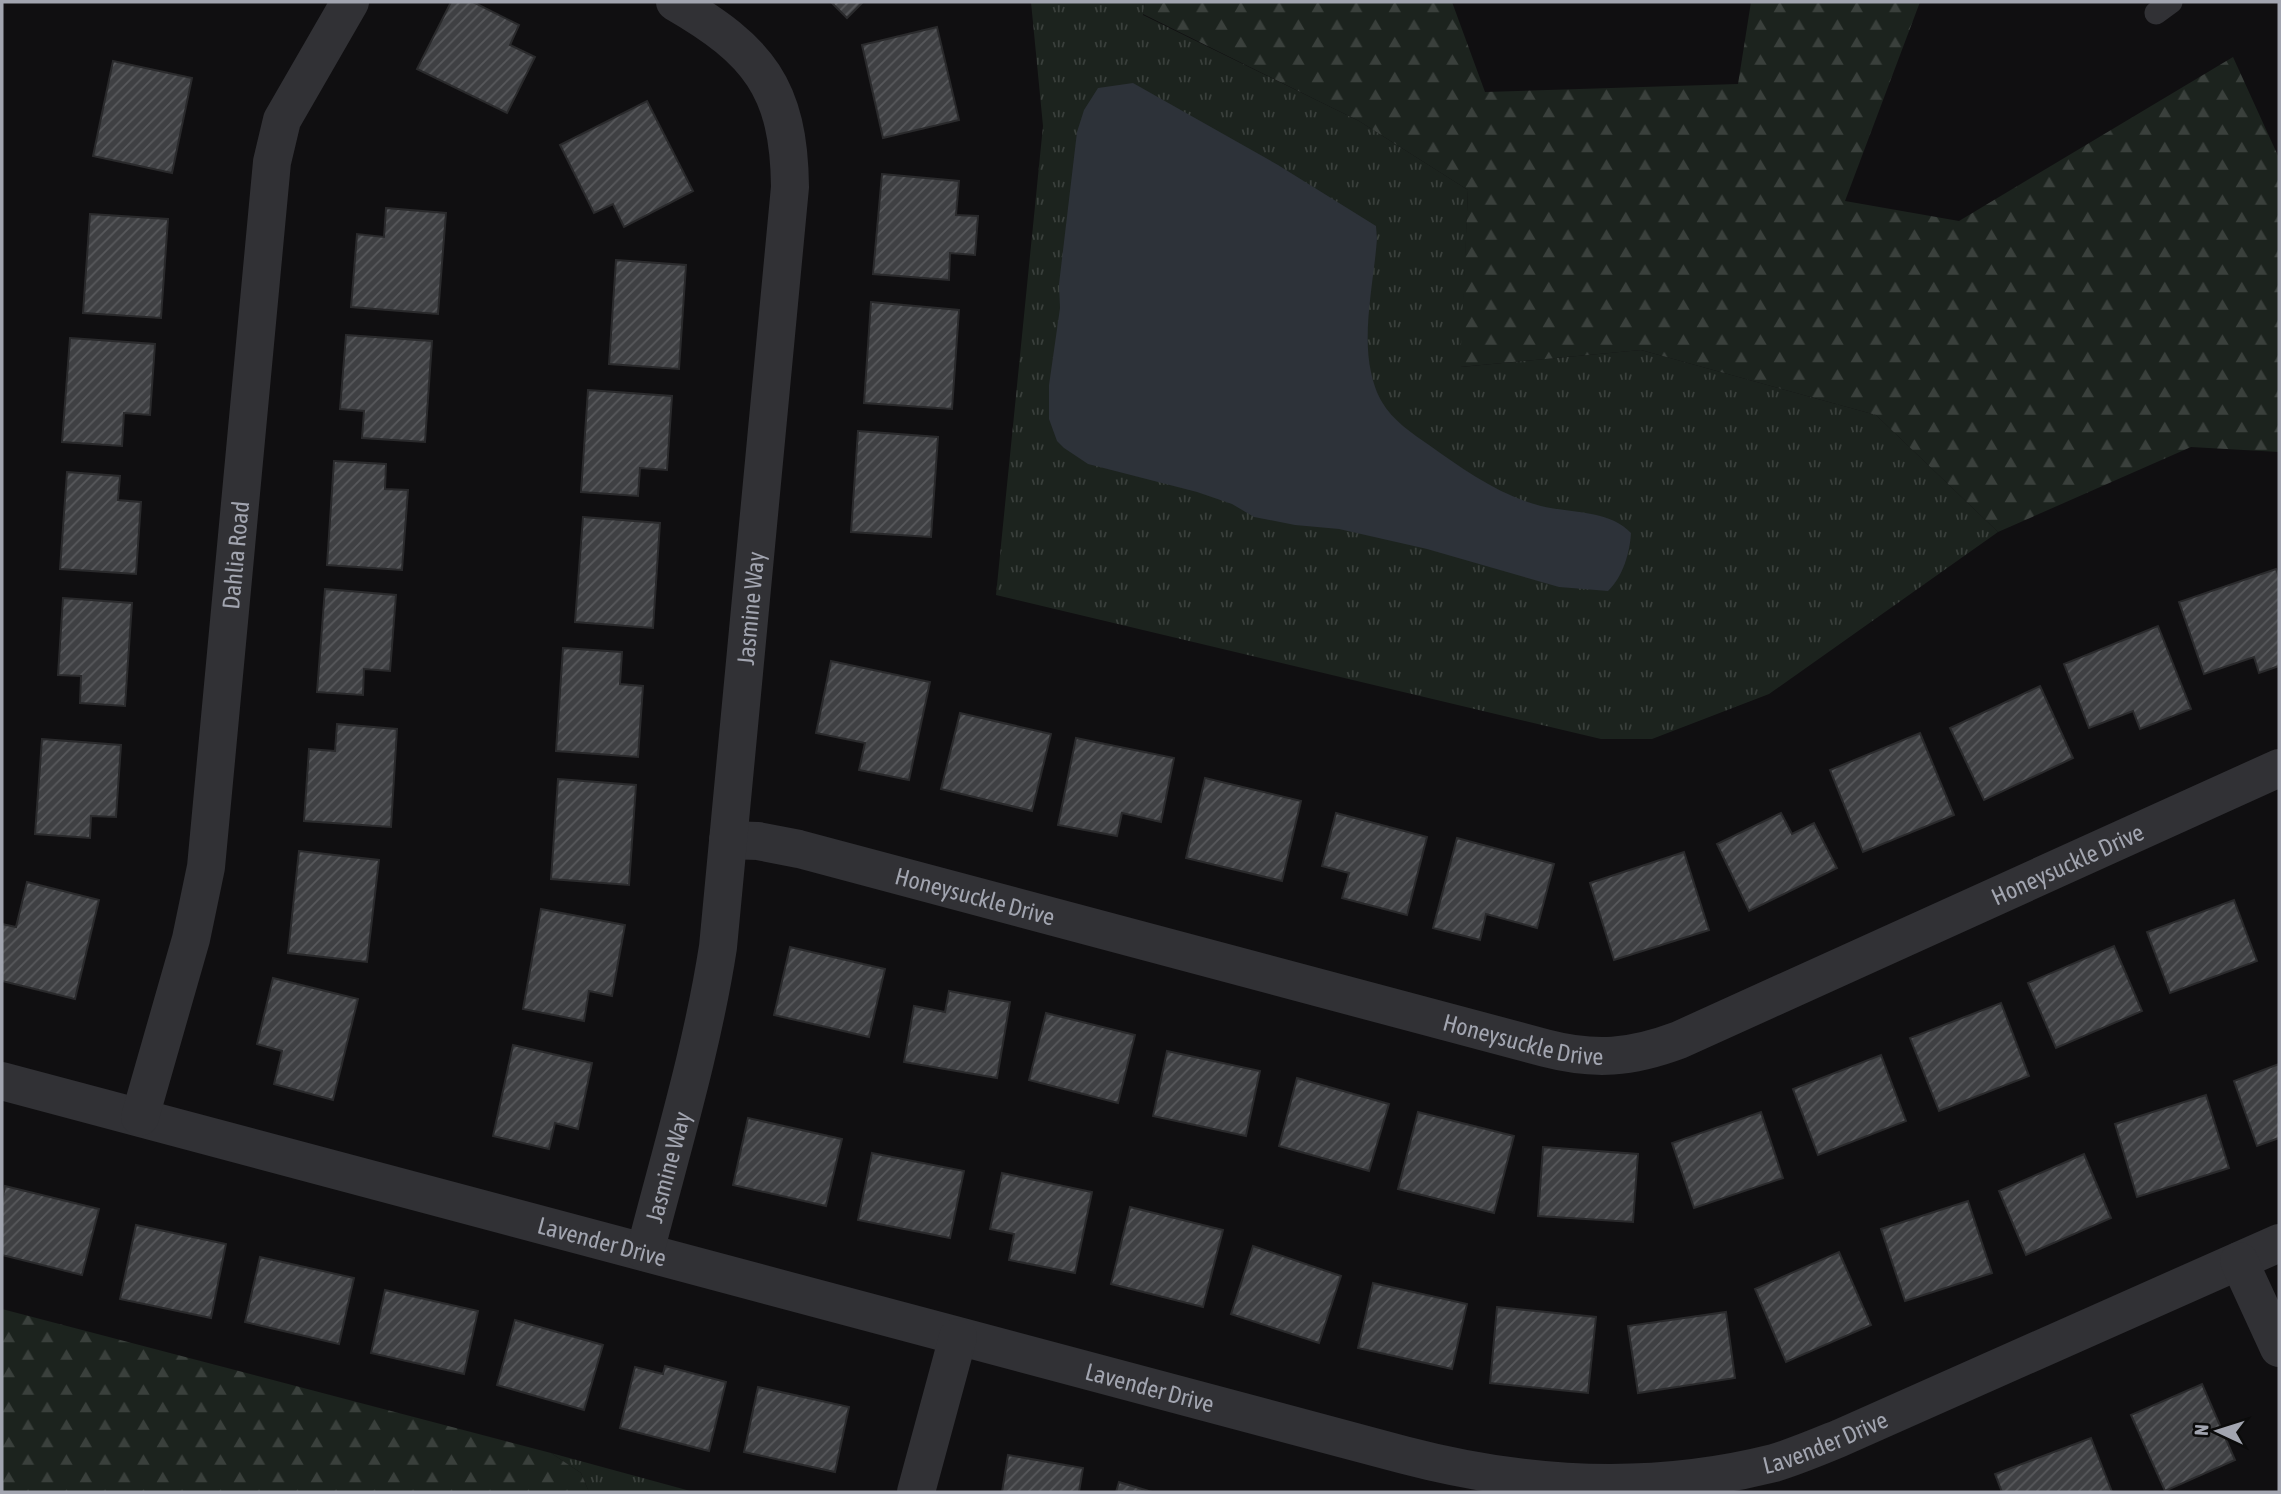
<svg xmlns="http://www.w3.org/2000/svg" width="2281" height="1494" font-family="'Asap Condensed',sans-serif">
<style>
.grass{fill:url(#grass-tufts)}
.forest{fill:url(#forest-firs)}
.water{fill:#2d3239}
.building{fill:url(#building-hatch);stroke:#2a2a2c;stroke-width:2}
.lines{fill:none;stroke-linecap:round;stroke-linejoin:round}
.service{stroke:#313135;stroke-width:23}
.minor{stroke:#313135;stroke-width:38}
.labels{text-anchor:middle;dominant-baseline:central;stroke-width:5;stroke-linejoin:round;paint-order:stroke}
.street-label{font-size:24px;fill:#a2a5b0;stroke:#0b0b0b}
</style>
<defs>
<pattern id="grass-tufts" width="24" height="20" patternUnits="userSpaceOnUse" patternTransform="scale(1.75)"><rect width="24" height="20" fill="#1c231e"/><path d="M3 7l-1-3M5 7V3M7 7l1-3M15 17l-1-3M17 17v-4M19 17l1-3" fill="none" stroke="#3a403c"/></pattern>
<pattern id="forest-firs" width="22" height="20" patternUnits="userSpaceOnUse" patternTransform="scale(1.75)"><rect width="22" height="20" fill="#1c231e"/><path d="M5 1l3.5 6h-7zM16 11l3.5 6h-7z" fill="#3a403c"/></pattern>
<pattern id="building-hatch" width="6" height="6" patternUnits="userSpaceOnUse" patternTransform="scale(1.75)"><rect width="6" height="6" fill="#3f4043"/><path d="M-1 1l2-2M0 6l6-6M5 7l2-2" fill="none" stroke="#58595c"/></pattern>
</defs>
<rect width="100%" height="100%" fill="#100f11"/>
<g class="grass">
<path d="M1031 2H1145L1143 15 1359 121 1468 190 1461 367 1641 350 1876 415 1998 532 1769 694 1652 739H1601L996 595 1043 126Z"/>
<path d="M551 1453 694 1492H589L581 1473Z"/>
</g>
<g class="forest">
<path d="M1145 2H1452L1485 92 1738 84 1751 2H1920L1845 201 1959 221 2233 57 2279 158V452L2191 447 1998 532 1876 415 1641 350 1460 367 1468 190 1359 121 1143 14Z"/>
<path d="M2 1309 551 1453 581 1473 589 1492H2Z"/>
</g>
<path class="water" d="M1133 83 1278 165 1376 226 1377 239C1374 280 1362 332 1371 372 1373 382 1377 394 1382 402 1392 420 1413 434 1429 445 1464 470 1499 495 1541 506 1569 513 1610 510 1631 533 1630 552 1623 577 1608 591L1559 587 1427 549 1339 529 1295 525 1254 517 1232 504 1197 492 1088 464 1064 448 1057 441 1049 419V385L1060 308 1059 284 1077 132 1084 110 1098 88Z"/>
<g class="building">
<path d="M451 2H473L519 25 510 45 535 57 507 113 417 69Z"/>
<path d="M831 2H863L847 18Z"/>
<path d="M937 27 959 120 883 138 862 45Z"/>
<path d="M113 61 192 78 172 173 93 156Z"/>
<path d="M647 101 693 191 624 227 613 204 594 213 560 145Z"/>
<path d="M882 174 959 181 956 215 978 216 975 255 950 253 949 280 873 274Z"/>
<path d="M386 208 446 213 438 314 351 307 357 234 384 237Z"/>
<path d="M90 214 168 219 161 318 83 313Z"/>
<path d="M616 260 686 265 679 369 609 364Z"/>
<path d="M871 302 959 310 952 409 864 403Z"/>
<path d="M346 335 432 341 425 442 362 438 364 411 340 409Z"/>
<path d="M70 338 155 344 150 415 124 413 122 446 62 442Z"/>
<path d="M588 390 672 396 667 470 640 468 638 496 581 492Z"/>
<path d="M858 431 938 437 931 537 851 532Z"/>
<path d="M334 461 386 464 385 489 408 490 402 570 327 565Z"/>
<path d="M67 472 120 476 118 500 141 502 136 574 60 569Z"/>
<path d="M583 517 660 523 653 628 575 622Z"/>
<path d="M2276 569 2279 577V666L2259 673 2254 657 2204 674 2179 602Z"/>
<path d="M325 589 396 595 390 671 364 669 363 695 317 692Z"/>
<path d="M63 598 132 603 125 706 80 703 81 676 58 675Z"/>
<path d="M2158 626 2191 709 2140 729 2133 711 2089 728 2064 664Z"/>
<path d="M563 648 622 652 620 684 643 686 638 757 556 751Z"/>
<path d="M831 661 930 682 909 780 859 770 865 743 816 733Z"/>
<path d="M2040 686 2073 758 1984 800 1950 728Z"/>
<path d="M960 713 1051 734 1032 811 941 789Z"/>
<path d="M337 724 397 729 391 827 304 821 309 749 335 751Z"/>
<path d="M1920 733 1954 815 1863 852 1830 770Z"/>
<path d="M1076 738 1174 758 1161 822 1122 813 1117 836 1058 825Z"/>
<path d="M42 739 121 745 116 817 91 816 90 838 35 834Z"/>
<path d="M1205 778 1301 801 1282 881 1186 858Z"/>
<path d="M558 779 636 785 629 885 551 879Z"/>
<path d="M1336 813 1427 837 1407 915 1342 898 1349 873 1322 866Z"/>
<path d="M1781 813 1792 834 1814 823 1837 868 1749 911 1717 844Z"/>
<path d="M1457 838 1554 864 1537 928 1486 914 1480 940 1433 928Z"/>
<path d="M299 851 379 860 367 962 288 953Z"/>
<path d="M1684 852 1709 930 1614 960 1590 883Z"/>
<path d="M27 882 99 900 75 999 2 981V924L16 927Z"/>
<path d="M2234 900 2257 961 2170 993 2147 932Z"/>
<path d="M541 909 625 925 612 996 589 991 584 1021 523 1009Z"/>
<path d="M2114 946 2142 1011 2056 1048 2028 983Z"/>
<path d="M790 947 885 969 869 1037 774 1015Z"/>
<path d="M273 978 358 999 333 1100 274 1084 282 1051 257 1044Z"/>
<path d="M949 991 1010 1002 997 1078 904 1062 914 1006 945 1012Z"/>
<path d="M2001 1003 2029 1076 1939 1111 1910 1038Z"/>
<path d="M1046 1013 1135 1035 1118 1103 1029 1080Z"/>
<path d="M513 1045 592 1063 578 1129 555 1123 549 1149 493 1136Z"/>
<path d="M1167 1051 1260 1071 1246 1136 1153 1116Z"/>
<path d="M1881 1055 1906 1121 1818 1155 1793 1089Z"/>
<path d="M2279 1064V1138L2257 1146 2234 1081Z"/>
<path d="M1297 1078 1389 1104 1369 1171 1279 1146Z"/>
<path d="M2206 1095 2229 1168 2137 1197 2115 1124Z"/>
<path d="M1418 1112 1514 1136 1494 1213 1398 1189Z"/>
<path d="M1761 1112 1783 1178 1694 1208 1672 1143Z"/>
<path d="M748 1118 842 1139 826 1206 733 1185Z"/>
<path d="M1543 1147 1638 1154 1633 1222 1538 1216Z"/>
<path d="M872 1153 964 1171 950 1238 858 1220Z"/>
<path d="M2084 1154 2111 1218 2026 1255 1999 1191Z"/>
<path d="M1002 1173 1092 1192 1075 1273 1009 1260 1014 1234 990 1229Z"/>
<path d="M5 1186 99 1209 82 1275 2 1255V1201Z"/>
<path d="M1968 1201 1992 1273 1905 1301 1881 1229Z"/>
<path d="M1130 1207 1223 1230 1203 1307 1111 1284Z"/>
<path d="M136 1225 226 1244 211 1318 120 1299Z"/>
<path d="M1253 1246 1341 1276 1319 1343 1231 1314Z"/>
<path d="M1839 1252 1871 1325 1786 1362 1755 1289Z"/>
<path d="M260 1257 354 1278 339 1344 245 1322Z"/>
<path d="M1373 1283 1467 1304 1452 1369 1358 1348Z"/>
<path d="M385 1290 478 1311 464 1374 371 1353Z"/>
<path d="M1497 1307 1596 1317 1588 1393 1490 1383Z"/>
<path d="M1726 1312 1735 1378 1638 1393 1628 1326Z"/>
<path d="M515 1320 603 1345 584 1410 497 1385Z"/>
<path d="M665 1366 726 1382 709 1451 620 1428 635 1367 663 1374Z"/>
<path d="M2202 1384 2235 1460 2165 1491 2131 1415Z"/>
<path d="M758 1387 849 1407 835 1472 744 1452Z"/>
<path d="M2091 1438 2112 1492H2002L1995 1474Z"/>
<path d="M1008 1455 1083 1468 1079 1492H1002Z"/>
<path d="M1119 1482 1152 1492H1116Z"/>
</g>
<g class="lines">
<path class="service" d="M2156 13 2171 2"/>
<g class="minor">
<path id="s1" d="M728 840 758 841 799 849 1545 1048C1595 1061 1631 1058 1679 1040L2279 768"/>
<path id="s2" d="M2 1081 1404 1455C1526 1487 1651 1494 1774 1463 1797 1456 1818 1447 1840 1438L2279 1243"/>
<path id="s3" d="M140 1117 191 939 206 867 272 162 282 120 350 2"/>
<path id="s4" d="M645 1252C671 1151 702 1050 718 947L790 187C789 88 758 50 675 2"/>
<path d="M2239 1261 2279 1348"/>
<path d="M916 1492 958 1337"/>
</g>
</g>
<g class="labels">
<g class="street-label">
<text stroke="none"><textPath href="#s3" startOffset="572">Dahlia Road</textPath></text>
<text stroke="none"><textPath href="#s4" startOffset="654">Jasmine Way</textPath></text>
<text stroke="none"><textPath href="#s1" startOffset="1407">Honeysuckle Drive</textPath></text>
<text stroke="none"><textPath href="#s1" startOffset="254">Honeysuckle Drive</textPath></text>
<text stroke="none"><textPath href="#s1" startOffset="821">Honeysuckle Drive</textPath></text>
<text stroke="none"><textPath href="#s4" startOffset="88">Jasmine Way</textPath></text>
<text stroke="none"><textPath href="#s2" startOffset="621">Lavender Drive</textPath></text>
<text stroke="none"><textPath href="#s2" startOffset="1188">Lavender Drive</textPath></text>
<text stroke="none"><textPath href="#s2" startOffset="1880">Lavender Drive</textPath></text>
</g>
</g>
<rect width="2281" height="1494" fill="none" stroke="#a2a5b0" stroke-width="7"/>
<g transform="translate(2218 1431) rotate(274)" stroke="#0b0b0b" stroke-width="5" paint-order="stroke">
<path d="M0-5L12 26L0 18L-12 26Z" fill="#a2a5b0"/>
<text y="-10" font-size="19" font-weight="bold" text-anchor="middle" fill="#a2a5b0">N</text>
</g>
</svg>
